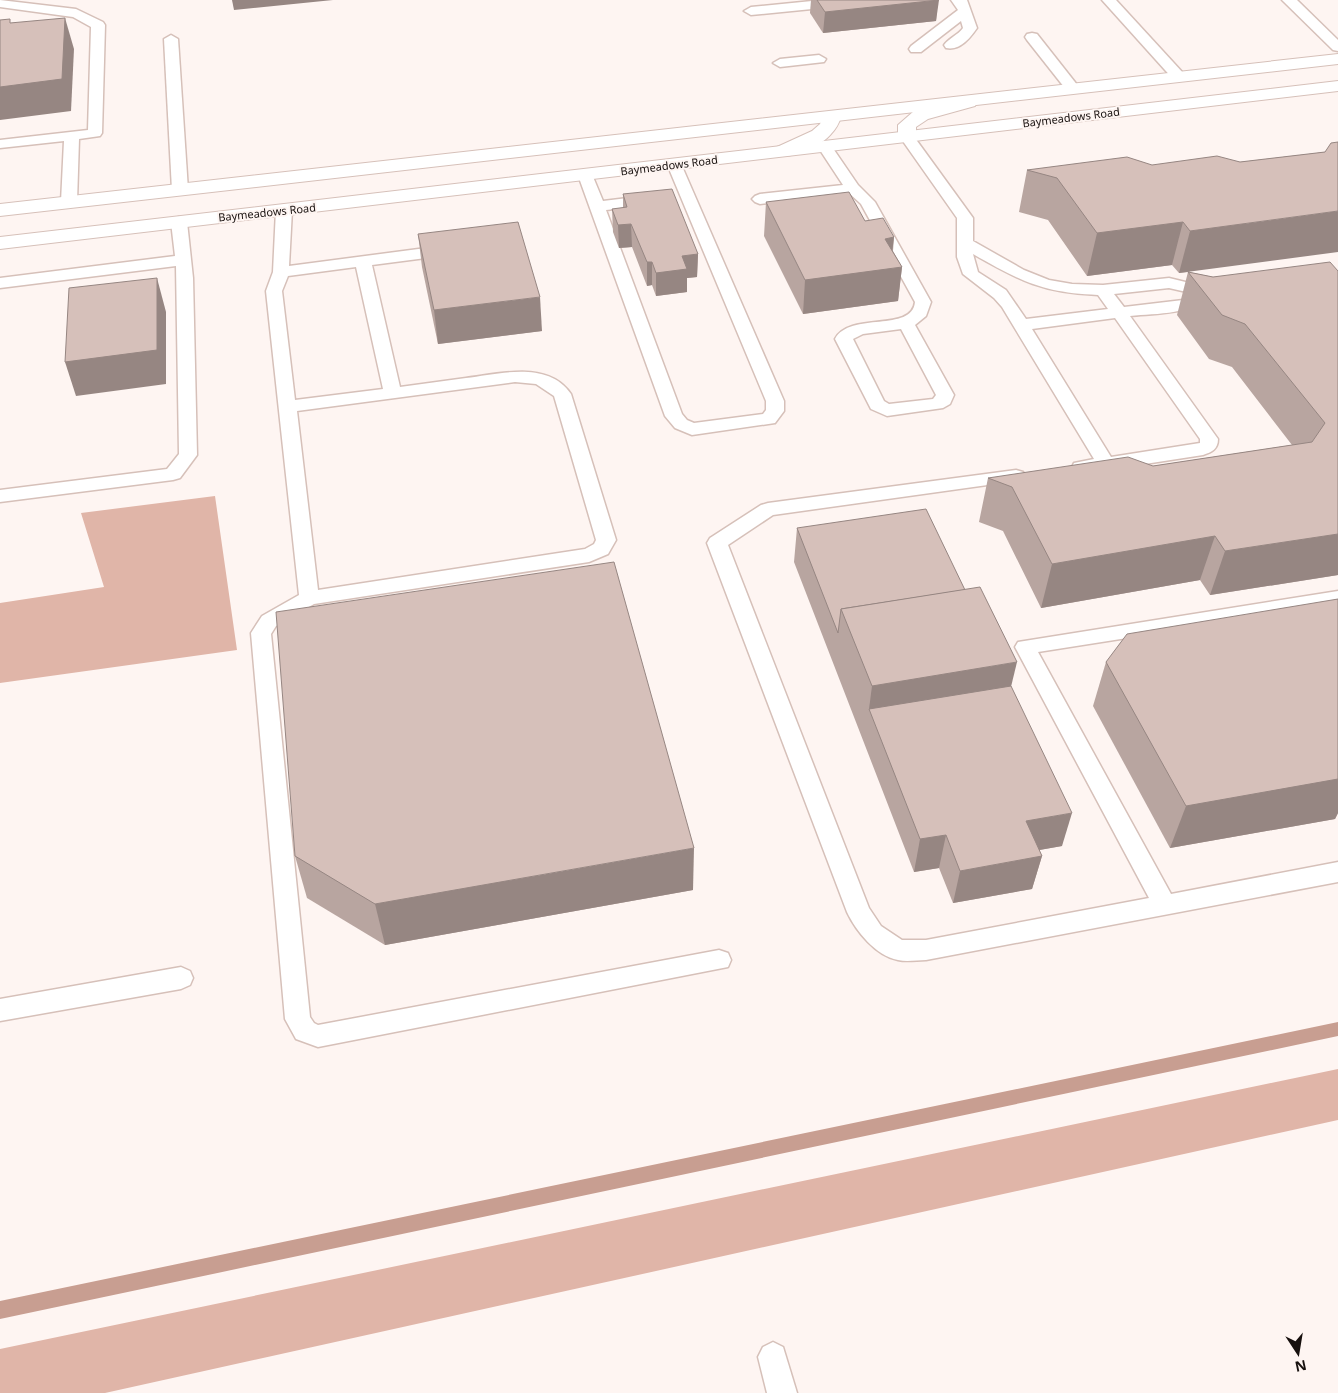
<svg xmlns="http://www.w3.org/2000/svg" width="1338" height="1393" font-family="'Noto Sans',sans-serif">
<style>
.forest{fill:#e0b5a8}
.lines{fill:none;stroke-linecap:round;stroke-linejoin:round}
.stream{fill:#c89e91;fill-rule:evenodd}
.lane-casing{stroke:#d6c0b9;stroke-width:3}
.secondary-casing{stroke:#d6c0b9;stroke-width:2}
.primary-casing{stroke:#d6c0b9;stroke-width:2}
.lane{fill:#fff;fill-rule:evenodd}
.secondary{fill:#fff;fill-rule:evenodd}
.primary{fill:#fff;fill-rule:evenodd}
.wall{fill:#b8a5a0}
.shaded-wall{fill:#968682}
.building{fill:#d6c0ba;stroke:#968682}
.labels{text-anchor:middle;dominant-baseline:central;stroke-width:4;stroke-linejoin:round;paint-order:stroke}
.far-street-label{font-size:11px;fill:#17100e;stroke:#fef5f2}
</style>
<rect width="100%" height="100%" fill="#fef5f2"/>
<g class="forest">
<path d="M215 496 237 650 0 683V603L104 587 81 513Z"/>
<path d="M1338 1069V1120L105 1393H0V1349Z"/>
</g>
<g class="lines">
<path class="stream" d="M1338 1022V1036L0 1319V1301Z"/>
<g class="lane-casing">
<g id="lane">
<path d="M0 0 76 9 103 22 105 25 102 133 100 136 79 139 77 202 74 205H64L61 202 64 141 0 148V140L88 130 91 27 73 17 0 7Z"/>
<path d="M822 0H869L862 4 751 15 744 11 751 7Z"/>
<path d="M951 0H967L977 28C970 38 960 51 946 48L944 45C949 38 958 35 963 28L961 21 921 52H911L909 49 911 46 958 10Z"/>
<path d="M1102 0H1116L1184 74 1186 77 1184 80H1174Z"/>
<path d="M1282 0H1297L1338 40V51L1333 50Z"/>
<path d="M1032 33 1037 34 1078 86 1080 89 1078 92H1068L1027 40 1025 37 1027 34Z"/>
<path d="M171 35 178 39 188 190 185 193H175L172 190 164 39Z"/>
<path d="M819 55 826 59 824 62 780 67 773 63 780 59Z"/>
<path d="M907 133 912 134 973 218V241L1024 270 1049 280 1072 284 1103 285 1169 278 1210 288 1212 291C1195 316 1157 313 1130 316L1218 439C1218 449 1212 452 1203 455L1106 470 1081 473 1074 471 1072 467 1074 463 1094 459 1002 307 994 298 963 274 957 257V218L900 137 902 134ZM973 254C1020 281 1043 293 1098 295L1108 309 1026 319 1006 290 978 272ZM1169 288 1191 293 1183 300 1124 307 1114 294ZM1115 318 1200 439V443L1111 457 1032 329Z"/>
<path d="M825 143 830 144 858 185 875 202 931 302 926 316 915 325 954 395 950 404 943 408 887 416 871 409 835 339C850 311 912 333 915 302L861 204 849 193 760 204 755 202 752 199 755 196 760 194 843 185 818 147 820 144ZM901 329 936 395 933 399 889 404 884 401 853 339 863 334Z"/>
<path d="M674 160 679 161 681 164 784 401V411L775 423 692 435 675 428 665 416 578 175 581 172H591L603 201 652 195 657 197 660 200 657 203 652 205 606 210 682 414 687 420 694 423 763 414 766 410V401L667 164 669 161Z"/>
<path d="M284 205 289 207 292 210 289 266 449 245 455 247 457 250 455 253 449 255 372 265 400 387C422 384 444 381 466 378 499 374 548 360 571 394L616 540 608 554 589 562 314 604 276 626 271 634 310 1017 314 1023 318 1025 719 950 728 953 731 960 728 967 318 1047 296 1039 285 1019 251 633 262 616 299 595 266 291 273 272 276 210 279 207ZM356 267 383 389 295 400 282 291 288 276ZM515 382 536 384 554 396 596 540 594 544 585 549 318 590 297 411Z"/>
<path d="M179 217 185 219 187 222 193 278 197 455 180 478 173 480 0 502V490L167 469 179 454 176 266 0 288V278L175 256 171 222 173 219Z"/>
<path d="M1016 470 1023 472 1025 476 1023 480 773 515 728 545 869 908 881 926 902 940H926L1149 898 1015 647 1018 642 1338 591V605L1038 652 1171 894 1338 862V882L926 960C917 960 907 962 898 960 876 956 856 931 847 912L707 543 710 538 761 505 768 503Z"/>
<path d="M181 967 190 971 193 978 190 985 181 989 0 1021V999Z"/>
<path d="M773 1342 783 1347 797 1393H767L758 1357 763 1347Z"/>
</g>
</g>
<g class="secondary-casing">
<g id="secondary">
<path d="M968 96 975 98 977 102 975 106 928 119 916 127V137L914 141 907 143 900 141 898 137V125L914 111Z"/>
<path d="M832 111 839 113 841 117C839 123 836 129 831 134 821 146 793 159 777 155L774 151 777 147 812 131 820 124 825 113Z"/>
</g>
</g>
<g class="primary-casing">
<g id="primary">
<path d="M1338 54V64L0 216V204Z"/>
<path d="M1338 81V91L0 249V237Z"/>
</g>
</g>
<use href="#lane" class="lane"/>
<use href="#secondary" class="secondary"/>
<use href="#primary" class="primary"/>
</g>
<g class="wall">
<path d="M811 0H938L936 21 823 33 810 13Z"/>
<path d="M1338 142 1189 272 1213 277 1338 271V575L1210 595 1200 580 1041 608 1003 531 979 522 988 478 1153 466 1292 445 1232 367 1209 359 1177 315 1188 272 1179 273 1172 265 1087 276 1048 220 1019 212 1027 170 1240 162 1325 152Z"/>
<path d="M623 194 698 254 697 277 687 278V292L656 296 652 285 647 286 632 247 619 248 613 232 612 209 623 208Z"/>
<path d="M766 202 865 221 894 237 893 251 902 267 898 301 803 314 764 236Z"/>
<path d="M418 234 542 331 438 344 422 267Z"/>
<path d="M797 528 1011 686 1062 846 1039 850 1042 856 1032 889 953 903 939 868 914 872 794 562Z"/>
<path d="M1338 599V813L1335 819 1170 848 1093 706 1106 662Z"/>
<path d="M295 856 693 890 385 945 307 898Z"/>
</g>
<g class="shaded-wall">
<path d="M232 0H333L234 10Z"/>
<path d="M939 0 936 21 823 33 825 12Z"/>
<path d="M65 18 74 49 71 111 0 120V87Z"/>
<path d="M1338 211V252L1179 273 1190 231Z"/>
<path d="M1183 222 1172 265 1087 276 1097 233Z"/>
<path d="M631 224 632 247 619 248 618 225Z"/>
<path d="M894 237 890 269 902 267 898 301 803 314 805 280 885 239Z"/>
<path d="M698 254 697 277 687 278V292L656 296V273L682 256Z"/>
<path d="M647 262H652V285L647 286Z"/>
<path d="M157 278 166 312V384L76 396 65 362Z"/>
<path d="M540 297 542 331 438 344 434 310Z"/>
<path d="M1338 534V575L1210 595 1225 551Z"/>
<path d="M1215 536 1200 580 1041 608 1052 564Z"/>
<path d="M1017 662 1003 720 869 709 872 686Z"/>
<path d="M1338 755V813L1335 819 1170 848 1186 806Z"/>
<path d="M1072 813 1062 846 1017 854 1026 821Z"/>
<path d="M946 835 939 868 914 872 920 839Z"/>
<path d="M694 848 693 890 385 945 375 904Z"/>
<path d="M1042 856 1032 889 953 903 960 871Z"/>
</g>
<g class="building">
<path d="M817 0H939L825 12Z"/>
<path d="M65 18 62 79 0 87V20L10 19V23Z"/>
<path d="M1338 142V211L1190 231 1183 222 1097 233 1057 178 1027 170 1127 157 1152 165 1217 156 1240 162 1325 152 1331 143Z"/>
<path d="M672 189 698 254 682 256 687 269 656 273 652 262H647L631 224 618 225 612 209 627 207 623 194Z"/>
<path d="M849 192 865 221 883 218 894 237 885 239 902 267 805 280 766 202Z"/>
<path d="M518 222 540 297 434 310 418 234Z"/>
<path d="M1330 262 1338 271V534L1225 551 1215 536 1052 564 1012 487 988 478 1128 457 1153 466 1312 442 1325 423 1245 324 1222 315 1188 272 1213 277Z"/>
<path d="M157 278V350L65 362 69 288Z"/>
<path d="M926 509 965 590 841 609 838 633 797 528Z"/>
<path d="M614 562 694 848 375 904 295 856 276 612Z"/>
<path d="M980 587 1017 662 872 686 841 609Z"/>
<path d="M1338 599V779L1186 806 1106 662 1127 634Z"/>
<path d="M1011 686 1072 813 1026 821 1042 856 960 871 946 835 920 839 869 709Z"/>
</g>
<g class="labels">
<g class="far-street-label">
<text transform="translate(1071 117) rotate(-7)">Baymeadows Road</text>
<text transform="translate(669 165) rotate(-7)">Baymeadows Road</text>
<text transform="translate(267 212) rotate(-6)">Baymeadows Road</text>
</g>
</g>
<g transform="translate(1298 1353) rotate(168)" stroke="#fef5f2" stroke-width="4" paint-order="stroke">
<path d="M0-4L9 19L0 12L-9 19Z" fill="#17100e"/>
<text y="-8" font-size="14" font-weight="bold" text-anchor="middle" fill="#17100e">N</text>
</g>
</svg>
